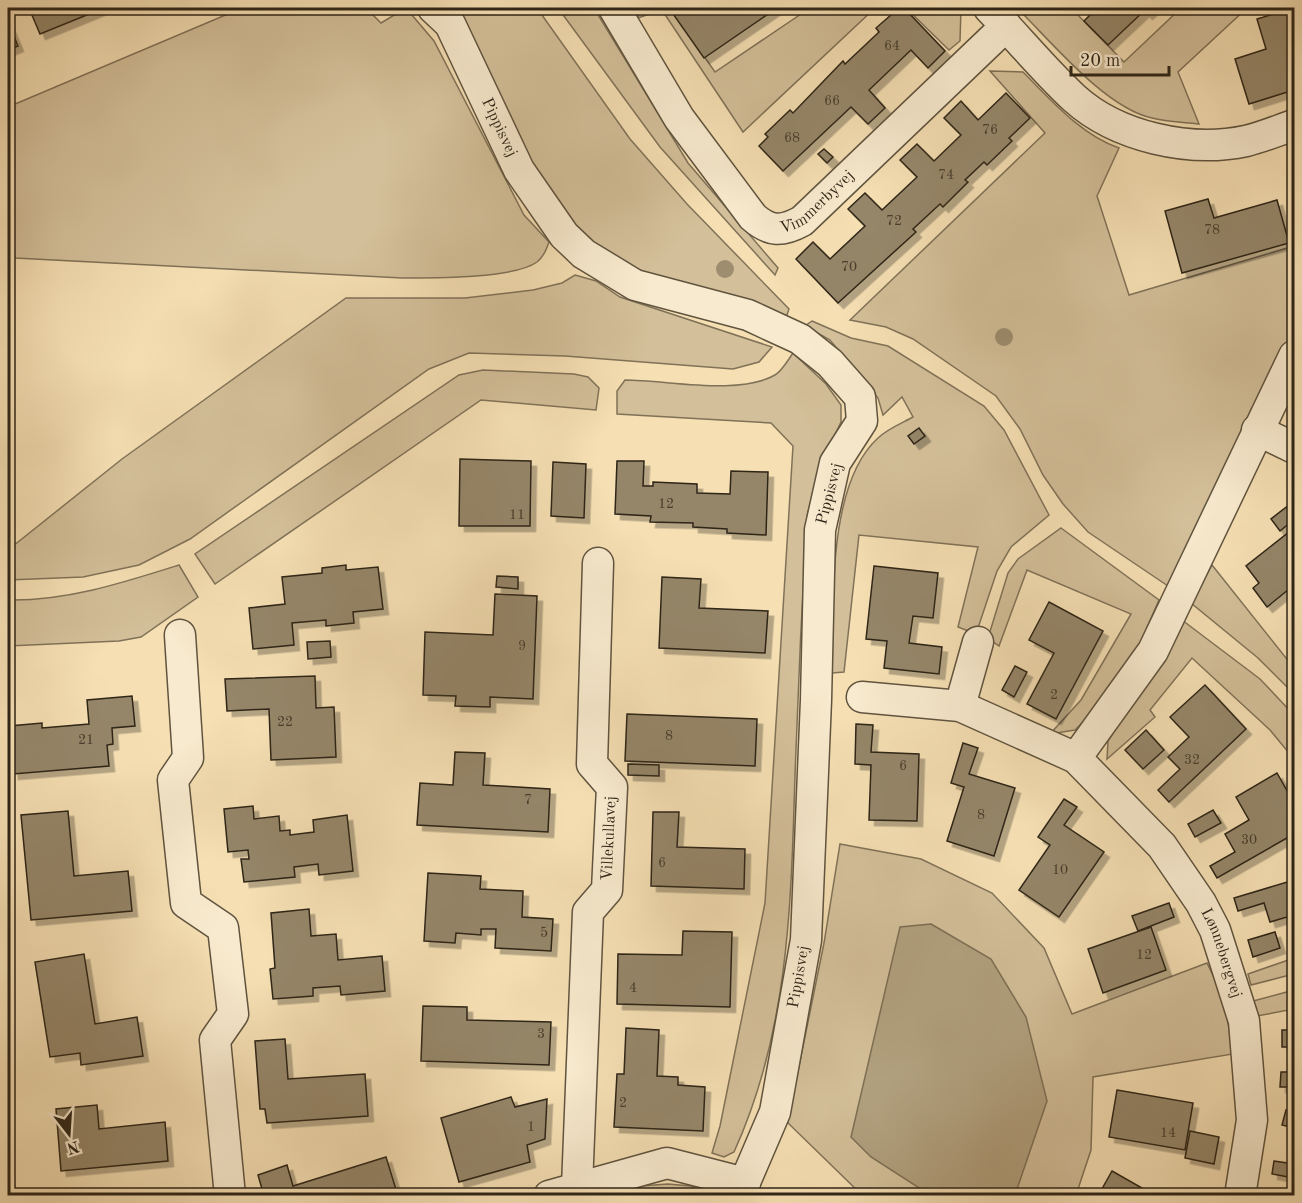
<svg xmlns="http://www.w3.org/2000/svg" width="1302" height="1203" viewBox="0 0 1302 1203" font-family="'Old Standard TT',serif">
	<style>
		.green { fill: #d3bf99; stroke: #807258; stroke-width: 1.5 }
		.water { fill: #b1a07e; stroke: #7d6f55; stroke-width: 1.5 }
		.building { fill: #958669; stroke: #2e2518; stroke-width: 1.5; filter: url(#shadow) }
		.lines { fill: none; stroke-linecap: round; stroke-linejoin: round }
		.street-casing { stroke: #60543f; stroke-width: 33 }
		.street { stroke: #f8eace; stroke-width: 30 }
		.tree { fill: #9e8e6f }
		.labels { text-anchor: middle; dominant-baseline: central; stroke-width: 4.5; stroke-linejoin: round; paint-order: stroke }
		.number-label { font-size: 14px; fill: #483d2c }
		.street-label { font-size: 16px; fill: #2e2518; stroke: #f8eace }
	</style>
	<defs>
		<filter id="shadow"><feDropShadow dx="5.5" dy="5.5" stdDeviation="0" flood-color="#0004"/></filter>
	</defs>
	<rect width="100%" height="100%" fill="#f5dfb3"/>
	<filter id="stains"><feTurbulence type="fractalNoise" baseFrequency=".00333" numOctaves="4"/><feColorMatrix values="0 0 0 0 .2 0 0 0 0 .09 0 0 0 0 .02 0 0 0 .5 -.17"/></filter>
	<radialGradient id="worn" r=".72"><stop offset=".6" stop-color="#630" stop-opacity="0"/><stop offset="1" stop-color="#630" stop-opacity=".3"/></radialGradient>
	<g class="green">
		<path d="M242,8H366L381,23L406,8L434,41L524,215L549,242C546,250 544,256 537,262C513,279 432,278 402,278L15,258L8,215V107Z"/>
		<path d="M447,8H537L630,139L687,204L789,309L787,315L783,317C728,300 667,287 616,258C560,226 532,166 503,112C485,77 466,42 447,8Z"/>
		<path d="M558,8H594L688,163L778,268L775,275L660,147Z"/>
		<path d="M640,8H670L715,72L810,8H875L743,132L662,10L638,18Z"/>
		<path d="M906,8H961L960,41L949,50Z"/>
		<path d="M1017,8H1071L1124,62L1181,8H1247L1178,72L1199,124C1183,122 1167,122 1152,118C1105,108 1051,41 1017,8Z"/>
		<path d="M990,71L1023,72C1051,100 1081,135 1119,148L1097,196L1129,295L1294,246V328L1168,586L1088,532L1063,504L1043,475L1020,429L996,396L913,339L886,327L850,320L1045,133Z"/>
		<path d="M575,275L596,281L620,297L772,347L759,362L733,369L565,356L469,353L429,369L190,539L139,565L83,577L8,580V550L122,459L346,298H465L533,290L562,283Z"/>
		<path d="M812,321L851,338L888,346L984,406L1004,430L1049,515L1011,547L997,571L976,634L958,627L978,547L859,535L844,672L832,673C834,608 826,485 878,438C887,429 902,423 913,417L902,397L883,415L878,398L830,340L805,326Z"/>
		<path d="M793,353L826,384L841,405V422L819,469L807,516C802,602 798,688 795,775C791,905 789,1031 734,1152L724,1157L712,1153L720,1126L765,903L793,446L771,423L617,414V391L625,380C668,380 738,396 775,375C782,371 788,360 793,353Z"/>
		<path d="M483,370L574,374L588,377L599,388L596,410L481,400L215,584L195,554L459,375Z"/>
		<path d="M1061,528L1159,600L1140,643L1094,711L1075,730L1050,734L1081,700L1131,614L1027,570L999,646L988,638L1008,573L1018,559Z"/>
		<path d="M179,565L198,597L141,637L119,641L8,646V600C67,601 122,583 179,565Z"/>
		<path d="M1212,565L1294,668V694L1258,658L1191,603Z"/>
		<path d="M1182,620L1260,679L1294,715V759L1270,730L1192,658L1150,710L1155,717L1107,759L1108,741Z"/>
		<path d="M840,844L921,859L992,893L1044,948L1072,1014L1207,963L1224,998L1233,1054L1093,1077L1091,1150L1076,1195H862L788,1123V1109L795,1086L824,943Z"/>
		<path d="M1294,958V974L1251,985L1248,974Z"/>
		<path d="M1294,990V1009L1257,1016L1253,1001Z"/>
		<path d="M668,1184L691,1186L705,1195H607L640,1186Z"/>
	</g>
	<path class="water" d="M931,924L991,959L1026,1017L1047,1101L1015,1195H930L871,1157L851,1137L900,927Z"/>
	<g class="building">
		<path d="M29,8H104L40,34Z"/>
		<path d="M676,8H777L704,58L671,11Z"/>
		<path d="M899,8H904L945,51L928,68L911,50L869,90L885,108L868,124L851,107L783,171L759,146L768,137L765,134L790,110L793,113L843,61L845,64L879,32L876,28Z"/>
		<path d="M1097,8H1154L1147,14L1144,11L1108,45L1084,21Z"/>
		<path d="M1294,8V90L1249,104L1235,59L1266,49L1257,19Z"/>
		<path d="M8,22L18,46L8,50Z"/>
		<path d="M1006,93L1030,118L1009,138L1012,141L987,165L984,162L965,180L968,182L943,207L940,204L913,229L916,232L838,303L796,259L813,242L830,259L865,226L848,209L865,193L882,210L917,177L900,160L917,144L934,161L961,135L944,118L961,101L978,120Z"/>
		<path d="M824,149L833,157L827,163L818,154Z"/>
		<path d="M1208,199L1214,218L1277,200L1289,243L1182,273L1165,211Z"/>
		<path d="M919,428L925,436L914,444L908,436Z"/>
		<path d="M460,459L531,461L530,526H459Z"/>
		<path d="M617,461H644L643,486H653V482L697,484V493L730,494L731,471L768,472L766,535L727,533V529L693,527V523L650,522L651,516L615,514Z"/>
		<path d="M553,462L586,464L584,518L551,516Z"/>
		<path d="M1294,501V527L1291,522L1280,531L1271,519Z"/>
		<path d="M1294,528V585L1267,607L1253,588L1259,583L1246,566Z"/>
		<path d="M346,565V570L378,567L383,609L353,612L354,623L326,626V620L292,623L294,645L253,649L249,608L285,604L282,577L322,573V568Z"/>
		<path d="M874,566L938,573L933,618L913,616L909,643L942,647L939,674L884,668L887,641L866,639Z"/>
		<path d="M497,576L518,577V589L496,587Z"/>
		<path d="M662,577L701,579L699,608L768,611L765,653L659,648Z"/>
		<path d="M495,594L537,596L533,699L490,697V707L455,706L456,696L423,695L425,632L493,635Z"/>
		<path d="M1049,602L1103,631L1056,719L1027,704L1054,653L1029,640Z"/>
		<path d="M330,641L331,657L308,659L307,642Z"/>
		<path d="M1015,666L1027,672L1014,697L1002,690Z"/>
		<path d="M315,676L316,708L334,707L336,757L271,760L269,709L227,711L225,679Z"/>
		<path d="M1205,685L1246,729L1169,802L1158,790L1180,769L1168,757L1189,737L1170,717Z"/>
		<path d="M132,696L135,726L112,728L113,744L107,745L109,766L13,774L9,726L42,723V728L89,724L87,700Z"/>
		<path d="M627,714L757,719L755,766L625,761Z"/>
		<path d="M856,724L873,725L871,752L919,754L917,821L869,820L871,765L855,764Z"/>
		<path d="M1146,730L1164,750L1143,769L1125,750Z"/>
		<path d="M963,743L978,748L969,774L1015,788L994,856L947,841L964,787L951,783Z"/>
		<path d="M455,752L485,753L483,785L550,789L548,832L417,825L420,783L453,785Z"/>
		<path d="M628,764L659,765V776L628,775Z"/>
		<path d="M1277,773L1294,803V834L1217,878L1210,866L1235,852L1225,834L1249,820L1236,797Z"/>
		<path d="M1064,799L1077,807L1064,825L1104,852L1059,917L1019,890L1050,845L1038,837Z"/>
		<path d="M253,806L254,819L279,816L280,831L290,830V835L314,832L313,820L347,815L353,871L319,875L318,864L294,867L295,877L244,882L241,859H249L248,850L228,852L224,809Z"/>
		<path d="M1213,810L1221,823L1195,837L1188,824Z"/>
		<path d="M68,811L74,876L128,871L132,911L31,920L21,815Z"/>
		<path d="M653,812H679L677,847L745,849L744,889L651,886Z"/>
		<path d="M428,873L481,876L480,889L523,891L522,917L553,919L551,951L495,948L496,929H481V935L456,933L455,943L424,941Z"/>
		<path d="M1294,880V915L1270,922L1264,903L1238,911L1234,898Z"/>
		<path d="M1169,903L1174,917L1138,931L1132,916Z"/>
		<path d="M309,909L311,936L336,934L338,960L382,956L385,991L341,995L340,986L313,988V996L273,999L270,969L275,968L271,913Z"/>
		<path d="M1151,927L1166,970L1103,993L1088,949Z"/>
		<path d="M683,931L732,932L730,1007L617,1004L618,954L682,955Z"/>
		<path d="M1275,932L1280,948L1253,957L1248,940Z"/>
		<path d="M84,954L95,1024L137,1017L143,1056L81,1065L80,1053L50,1057L35,962Z"/>
		<path d="M423,1006L467,1007V1020L551,1022L549,1065L421,1061Z"/>
		<path d="M626,1028L659,1030L657,1076L678,1077V1085L705,1087L703,1131L614,1127L617,1074H624Z"/>
		<rect x="1282" y="1030" width="12" height="17"/>
		<path d="M285,1039L288,1079L365,1074L368,1116L267,1123L265,1109H260L255,1041Z"/>
		<path d="M1281,1072H1294V1087H1280Z"/>
		<path d="M1117,1090L1193,1103L1185,1150L1109,1137Z"/>
		<path d="M511,1097L515,1107L547,1099L545,1139L527,1145L530,1162L459,1182L441,1118Z"/>
		<path d="M97,1105L99,1129L165,1122L168,1161L61,1171L56,1109Z"/>
		<path d="M1286,1110L1294,1112V1128L1282,1125Z"/>
		<path d="M1190,1131L1219,1137L1214,1164L1185,1158Z"/>
		<path d="M386,1157L398,1196H264L258,1175L287,1165L293,1186Z"/>
		<path d="M1274,1161L1294,1164V1178L1272,1174Z"/>
		<path d="M1112,1171L1156,1196H1098Z"/>
		<path d="M8,1172L12,1196H8Z"/>
		<path d="M1173,1189L1186,1196H1169Z"/>
	</g>
	<g class="lines">
		<g class="street-casing">
			<g id="street">
				<path id="s1" d="M433,8L450,24L519,170L564,235L584,254L635,285L748,315L800,339L830,363L860,397L862,421L835,463L820,530L816,700L806,940L775,1112L739,1196"/>
				<path id="s2" d="M614,8L679,118L753,217C770,232 782,232 802,221L1006,26"/>
				<path d="M989,8C1017,37 1044,70 1074,98C1117,137 1190,153 1246,141C1263,137 1279,130 1294,125"/>
				<path d="M1257,430L1294,448"/>
				<path d="M180,635L188,758L173,780L186,903L223,928L233,1014L215,1040L230,1196"/>
				<path id="s3" d="M862,697L960,706L1076,758L1162,846L1201,903L1215,930L1244,1021L1252,1120L1240,1196"/>
				<path d="M960,706L978,642"/>
				<path d="M1076,758L1153,651L1294,356"/>
				<path id="s4" d="M577,1187L588,912L607,890L612,787L592,764L598,563"/>
				<path d="M549,1196L667,1163L745,1183"/>
			</g>
		</g>
		<use href="#street" class="street"/>
	</g>
	<g class="tree">
		<circle cx="725" cy="269" r="9"/>
		<circle cx="1004" cy="337" r="9"/>
	</g>
	<g class="labels">
		<g class="number-label">
			<text x="892" y="46">64</text>
			<text x="832" y="101">66</text>
			<text x="990" y="130">76</text>
			<text x="792" y="138">68</text>
			<text x="946" y="175">74</text>
			<text x="894" y="221">72</text>
			<text x="1212" y="230">78</text>
			<text x="849" y="267">70</text>
			<text x="666" y="504">12</text>
			<text x="517" y="515">11</text>
			<text x="522" y="646">9</text>
			<text x="1054" y="695">2</text>
			<text x="285" y="722">22</text>
			<text x="669" y="736">8</text>
			<text x="86" y="740">21</text>
			<text x="1192" y="760">32</text>
			<text x="903" y="766">6</text>
			<text x="528" y="800">7</text>
			<text x="981" y="815">8</text>
			<text x="1249" y="840">30</text>
			<text x="662" y="863">6</text>
			<text x="1060" y="870">10</text>
			<text x="544" y="933">5</text>
			<text x="1144" y="955">12</text>
			<text x="633" y="988">4</text>
			<text x="541" y="1034">3</text>
			<text x="623" y="1103">2</text>
			<text x="531" y="1127">1</text>
			<text x="1168" y="1133">14</text>
		</g>
		<g class="street-label">
			<text stroke="none"><textPath href="#s1" startOffset="138">Pippisvej</textPath></text>
			<text stroke="none"><textPath href="#s2" startOffset="328">Vimmerbyvej</textPath></text>
			<text transform="translate(830 494) rotate(-75)">Pippisvej</text>
			<text stroke="none"><textPath href="#s4" startOffset="356">Villekullavej</textPath></text>
			<text stroke="none"><textPath href="#s3" startOffset="472">Lønnebergvej</textPath></text>
			<text transform="translate(799 977) rotate(-80)">Pippisvej</text>
		</g>
	</g>
	<rect width="1302" height="1203" fill="none" stroke="#f5dfb3" stroke-width="30"/>
	<rect x="9" y="9" width="1284" height="1185" fill="none" stroke="#2e2518" stroke-width="3"/>
	<rect x="15" y="15" width="1272" height="1173" fill="none" stroke="#2e2518" stroke-width="1.5"/>
	<g transform="translate(69 1134) rotate(163)" stroke="#f8eace" stroke-width="4.5" paint-order="stroke">
	<path d="M0-4.5L10 22L0 15L-10 22Z" fill="#2e2518"/>
	<text y="-9" font-size="16" font-weight="bold" text-anchor="middle" fill="#2e2518">N</text>
	</g>
	<path d="M1071 66v9h98v-9" fill="none" stroke="#2e2518" stroke-width="3"/>
	<text x="1080" y="66" font-size="18" fill="#2e2518" stroke="#f8eace" stroke-width="4.5" paint-order="stroke">20 m</text>
	<rect width="100%" height="100%" filter="url(#stains)"/>
	<rect width="100%" height="100%" fill="url(#worn)"/>
</svg>
